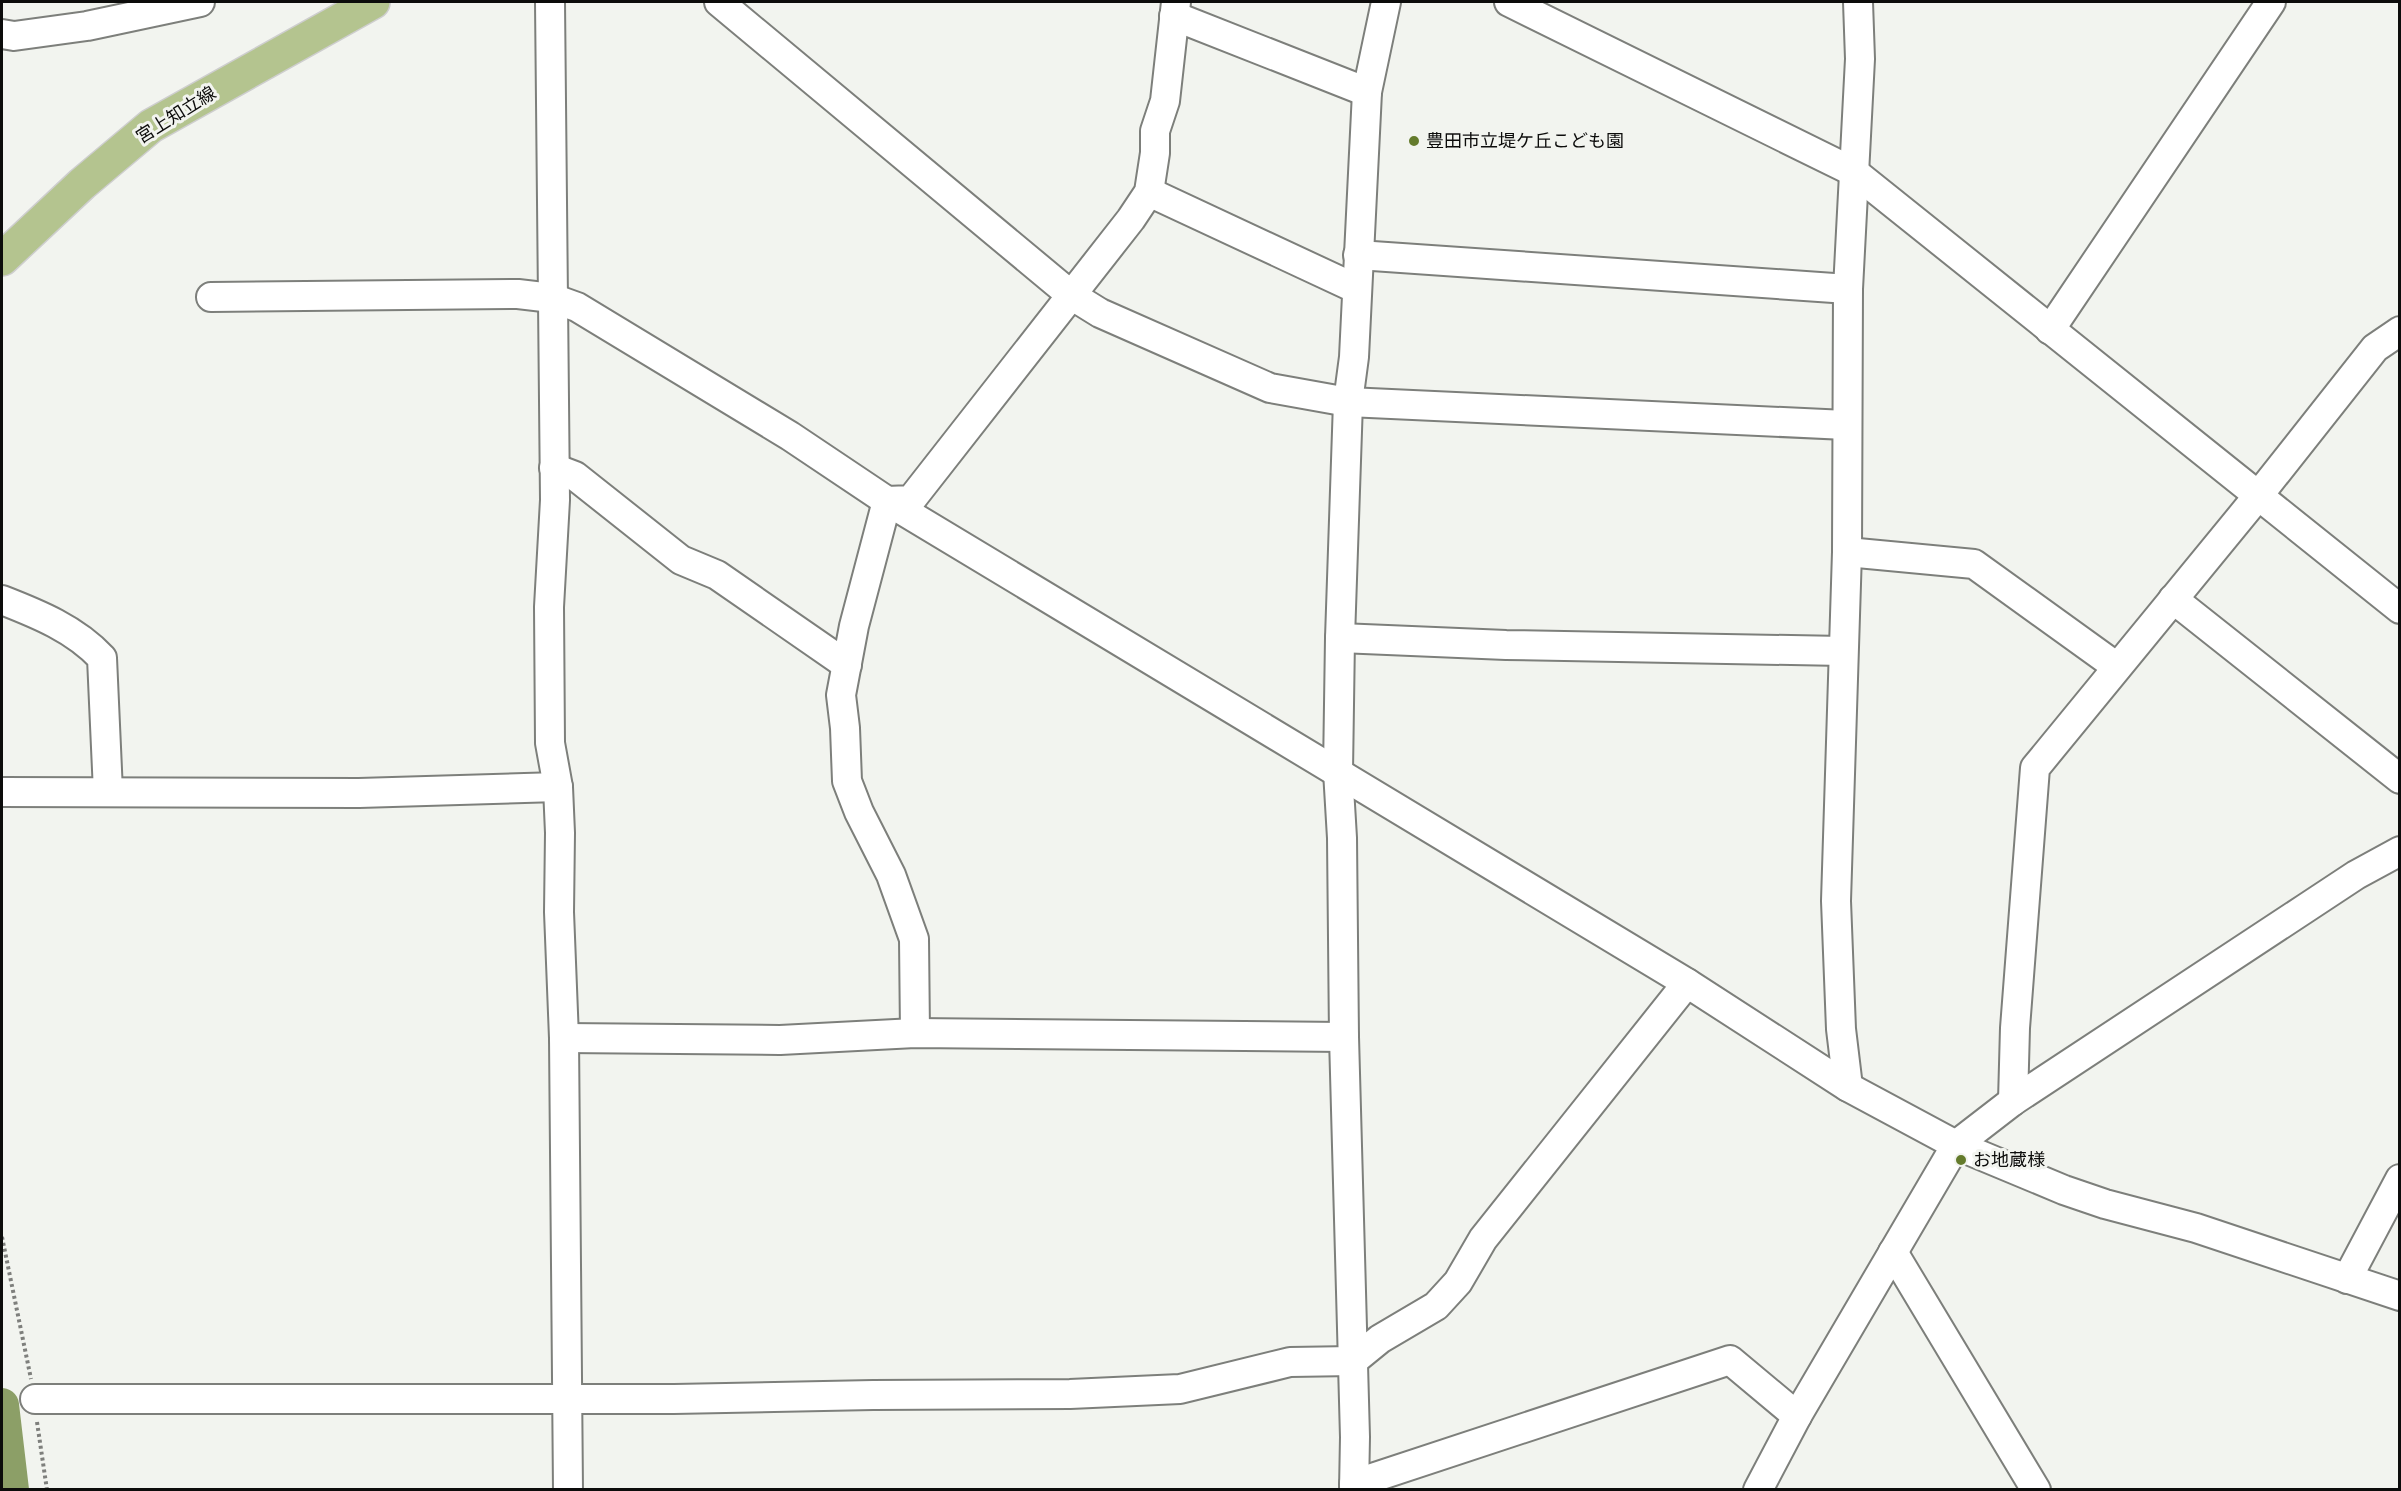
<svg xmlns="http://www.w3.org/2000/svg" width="2401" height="1491" viewBox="0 0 2401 1491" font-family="Helvetica,'Noto Sans JP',sans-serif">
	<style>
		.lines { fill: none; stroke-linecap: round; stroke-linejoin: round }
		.river { stroke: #8c9f67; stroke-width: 34 }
		.minor-casing { stroke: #7d7f7b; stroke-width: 32 }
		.major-casing { stroke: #cecece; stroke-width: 36 }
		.path { stroke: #7e7f7c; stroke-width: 4; stroke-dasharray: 3 3; stroke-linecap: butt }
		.minor { stroke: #fff; stroke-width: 28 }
		.major { stroke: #b4c48f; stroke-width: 33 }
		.poi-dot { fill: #647b2c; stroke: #f2f4ef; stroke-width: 2 }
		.labels { text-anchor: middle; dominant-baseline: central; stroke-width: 6; stroke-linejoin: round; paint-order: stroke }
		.street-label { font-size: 18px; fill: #0c0c0b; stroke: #f2f4ef }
		.poi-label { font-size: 18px; fill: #0c0c0b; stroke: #f2f4ef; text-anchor: start }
	</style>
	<rect width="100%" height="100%" fill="#f2f4ef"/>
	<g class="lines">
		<path class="river" d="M2,1405L12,1490"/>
		<g class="minor-casing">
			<g id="minor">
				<path d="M550,2L555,500L549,607L550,743L558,787L560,833L559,912L564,1038L568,1490"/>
				<path d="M719,2L1071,295L1100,313L1270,388L1348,402L1846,425"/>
				<path d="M1509,2L1854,172L2400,609"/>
				<path d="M1174,16L1367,92"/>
				<path d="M2,34L14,36L87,26L200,2"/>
				<path d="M1149,192L1357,289"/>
				<path d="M1358,255L1848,289"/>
				<path d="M211,297L518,294L552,298L577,307L790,436L887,501L1687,983L1848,1087L1956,1145L2064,1190L2105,1204L2196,1228L2400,1296"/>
				<path d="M2050,330L2271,2"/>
				<path d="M554,468L575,476L681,560L717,575L847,665"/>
				<path d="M887,501L911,500L1131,219L1149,192L1155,153V131L1165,101L1176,2"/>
				<path d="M887,501L854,626L841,695L845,728L847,781L859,812L891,875L914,939L915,1033"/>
				<path d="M1847,552L1974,564L2117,667"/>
				<path d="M2173,599L2400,779"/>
				<path d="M2,600C38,614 75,629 102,658L108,792"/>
				<path d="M1340,638L1506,645L1843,651"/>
				<path d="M2,792L359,793L558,787"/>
				<path d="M564,1038L780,1040L915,1033L1344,1037"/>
				<path d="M1848,1087L1841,1029L1836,901L1847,552L1848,289L1860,59L1858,2"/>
				<path d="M2013,1101L2015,1028L2035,768L2258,496L2375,348L2400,331"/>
				<path d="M1893,1252L2036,1490"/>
				<path d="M2347,1279L2400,1179"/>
				<path d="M35,1399H674L873,1395L1070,1394L1180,1389L1290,1362L1353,1361L1380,1339L1436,1306L1458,1282L1483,1239L1687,983"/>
				<path d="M1354,1484L1730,1360L1797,1416"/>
				<path d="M1354,1490L1355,1437L1344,1037L1342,838L1338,771L1340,638L1348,402L1354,357L1367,92L1386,2"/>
				<path d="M1758,1490L1797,1416L1956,1145L2013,1101L2306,908L2356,875L2400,851"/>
			</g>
		</g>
		<g class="major-casing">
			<path id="major" d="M2,259L82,184L151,126L373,2"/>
		</g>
		<g class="path">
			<path d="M2,1237L31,1379"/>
			<path d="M37,1422L47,1490"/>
		</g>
		<use href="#minor" class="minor"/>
		<use href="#major" class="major"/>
	</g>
	<g class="poi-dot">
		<circle cx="1414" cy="141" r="6"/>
		<circle cx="1961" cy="1160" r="6"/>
	</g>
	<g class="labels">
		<g class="street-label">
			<text transform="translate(176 115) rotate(-32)">宮上知立線</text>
		</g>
		<g class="poi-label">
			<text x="1426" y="141">豊田市立堤ケ丘こども園</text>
			<text x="1973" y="1160">お地蔵様</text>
		</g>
	</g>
	<rect width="2401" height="1491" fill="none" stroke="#0c0c0b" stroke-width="6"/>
</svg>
